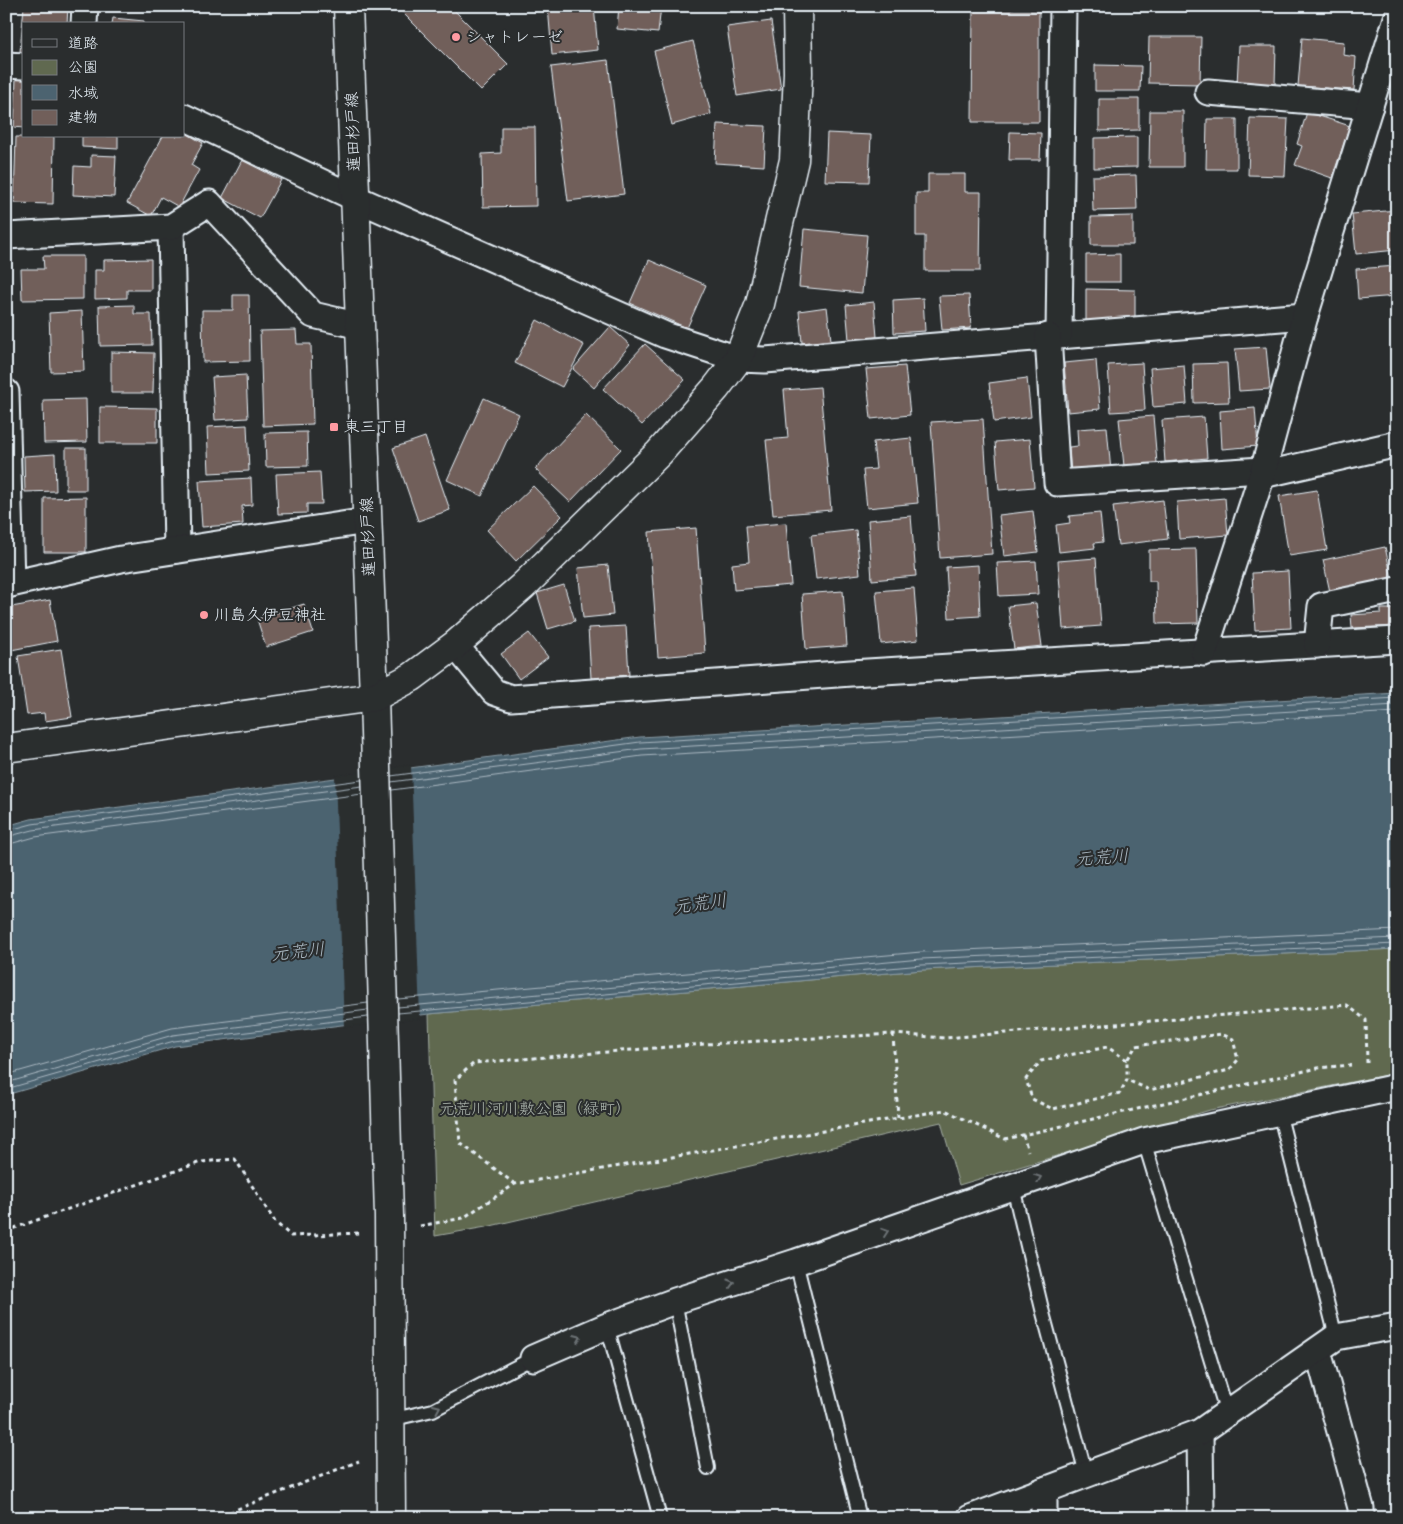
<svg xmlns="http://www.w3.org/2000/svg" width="1403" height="1524" viewBox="0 0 1403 1524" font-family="Pangolin,'Klee One',sans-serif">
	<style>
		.green { fill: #606950; stroke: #a4ada4 }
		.water { fill: #4c6370; stroke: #8a9ca6 }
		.pier { fill: #2a2d2e }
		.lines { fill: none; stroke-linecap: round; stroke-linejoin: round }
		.shore { stroke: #aab8c2; stroke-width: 1 }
		.building { fill: #715f5a; stroke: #e8f1f8 }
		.lane-casing { stroke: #e8f1f8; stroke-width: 16 }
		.street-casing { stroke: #e8f1f8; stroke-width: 29 }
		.secondary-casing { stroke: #e8f1f8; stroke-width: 31 }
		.path { stroke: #e8f1f8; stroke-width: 3; stroke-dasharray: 4 4; stroke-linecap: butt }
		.lane { stroke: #2a2d2e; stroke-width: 12 }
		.street { stroke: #2a2d2e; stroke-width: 25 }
		.secondary { stroke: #2a2d2e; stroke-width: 28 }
		.oneway { stroke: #6c7275 }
		.poi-dot { fill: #ff9aa2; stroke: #2a2d2e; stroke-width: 2 }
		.labels { text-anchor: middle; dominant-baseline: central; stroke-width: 4; stroke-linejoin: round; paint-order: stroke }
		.poi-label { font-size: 16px; fill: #e8f1f8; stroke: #2a2d2e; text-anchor: start }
		.street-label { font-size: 16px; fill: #e8f1f8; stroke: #2a2d2e }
		.park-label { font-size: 16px; fill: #abb4ac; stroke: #2a2d2e }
		.water-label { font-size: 18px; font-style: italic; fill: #aab8c2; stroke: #2a2d2e }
	</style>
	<rect width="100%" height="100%" fill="#2a2d2e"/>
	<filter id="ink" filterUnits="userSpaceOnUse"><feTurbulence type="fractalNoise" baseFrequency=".02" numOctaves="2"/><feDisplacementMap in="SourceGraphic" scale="10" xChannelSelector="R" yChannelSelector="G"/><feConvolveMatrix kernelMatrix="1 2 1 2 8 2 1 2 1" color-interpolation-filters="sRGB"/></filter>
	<g filter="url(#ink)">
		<path class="green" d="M1397,949V1073L1210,1110L959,1185L941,1122L486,1227L435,1236L429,1014L922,970Z"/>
		<path class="water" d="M1397,693V949L922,970L429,1014L175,1046L6,1095V826L31,819L640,737Z"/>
		<path class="pier" d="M411,765L420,1018L344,1027L335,776Z"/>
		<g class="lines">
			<g class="shore">
				<path d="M391,776L640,742L1397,698"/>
				<path d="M391,782L641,749L1397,705"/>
				<path d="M392,790L642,756L1397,712"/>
				<path d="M6,831L32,824L361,780"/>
				<path d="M6,837L33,830L362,786"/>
				<path d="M6,845L35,837L362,794"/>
				<path d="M398,999L921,952L1397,930"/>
				<path d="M398,1007L921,959L1397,938"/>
				<path d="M398,1013L922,965L1397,944"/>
				<path d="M6,1075L172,1028L368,1003"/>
				<path d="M6,1083L173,1035L368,1010"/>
				<path d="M6,1089L174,1041L368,1017"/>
			</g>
		</g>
		<g class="building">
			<path d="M24,6H68L67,24H24V52H20Z"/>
			<path d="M450,6L508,64L481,91L397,7Z"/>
			<path d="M548,6H594L598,50L552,55Z"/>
			<path d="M619,6H661L658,33L617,29Z"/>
			<path d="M973,10H1039V122H972Z"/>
			<path d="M113,18L144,21V24H112Z"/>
			<path d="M771,21L781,89L737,96L727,27Z"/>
			<path d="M1149,37H1201L1200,84L1148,83Z"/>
			<path d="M1302,38L1344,42L1343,55L1356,57L1354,90L1298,86Z"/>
			<path d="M693,41L711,114L672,125L654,51Z"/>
			<path d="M1239,46H1276L1275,85L1237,84Z"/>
			<path d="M608,60L624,194L568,201L551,67Z"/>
			<path d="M1095,65L1141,66L1140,91H1095Z"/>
			<path d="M16,79L24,80V128L14,127Z"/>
			<path d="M1099,99H1139V130L1099,131Z"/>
			<path d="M1150,111H1183V167H1149Z"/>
			<path d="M1307,112L1350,126L1332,178L1295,165L1302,146L1297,144Z"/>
			<path d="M1250,118L1288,119L1285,176L1248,175Z"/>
			<path d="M1207,119H1237V169H1206Z"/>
			<path d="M717,124L766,126L764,166L715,163Z"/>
			<path d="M501,127H535L536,206L483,207L482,154L501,153Z"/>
			<path d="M184,132L203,143L191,165L199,170L179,207L161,197L151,216L127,203L163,136H184Z"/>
			<path d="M1010,132L1041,133L1040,160H1009Z"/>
			<path d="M827,133L871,135L869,182L825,181Z"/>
			<path d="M82,136H118V149L82,147Z"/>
			<path d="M16,137H54L53,204L14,203Z"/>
			<path d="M1137,137V167L1094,168V138Z"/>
			<path d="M91,155L116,156L114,197L73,195L74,166L91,167Z"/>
			<path d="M242,160L281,180L260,218L222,198Z"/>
			<path d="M928,174H965V192H981L980,271H925V236H916V193H928Z"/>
			<path d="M1136,175L1137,210L1093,211L1092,176Z"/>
			<path d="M1397,210V250L1356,254L1352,214Z"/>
			<path d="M1133,216V245H1091V217Z"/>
			<path d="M804,229L867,235L862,293L799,287Z"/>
			<path d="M1120,254V282H1086V255Z"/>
			<path d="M43,256H83V299L22,300L21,269H44Z"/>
			<path d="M151,259V290H127V298L95,299V270H104V260Z"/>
			<path d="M649,260L706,285L687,328L630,303Z"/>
			<path d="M1397,266V296L1358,299L1356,269Z"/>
			<path d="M1086,289L1135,290V321H1086Z"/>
			<path d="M233,295H249L250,361L203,362L202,310H233Z"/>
			<path d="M969,295L971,328L942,330L939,296Z"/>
			<path d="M923,298L925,331L894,333L893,300Z"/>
			<path d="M874,302L877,337L849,340L846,305Z"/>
			<path d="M134,305V314H151L152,345L100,346L99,306Z"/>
			<path d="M827,307L831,340L802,343L799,311Z"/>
			<path d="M82,311L84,371L51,372L49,313Z"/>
			<path d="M537,320L584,345L562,387L515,363Z"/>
			<path d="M610,327L630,345L594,388L573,369Z"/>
			<path d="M296,330L297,344H311L313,424L263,426L260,331Z"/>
			<path d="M645,344L685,380L642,425L603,389Z"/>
			<path d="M1266,347L1270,389L1239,391L1235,349Z"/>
			<path d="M111,352L154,353L153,393H111Z"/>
			<path d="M1096,360L1100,409L1068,412L1064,363Z"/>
			<path d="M1142,363L1145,410L1111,412L1108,365Z"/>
			<path d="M1227,363L1229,402L1194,403L1193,364Z"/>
			<path d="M1184,365L1187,404L1153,407L1150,368Z"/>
			<path d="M905,366L910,415L871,419L866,369Z"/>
			<path d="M246,375L248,418L215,420L212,377Z"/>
			<path d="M1027,378L1031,417L994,422L989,383Z"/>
			<path d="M820,387L831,510L773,515L766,440L788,438L784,390Z"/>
			<path d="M484,398L519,414L482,496L447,480Z"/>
			<path d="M86,399L87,442L44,443L43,400Z"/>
			<path d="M100,407L157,408V443H100Z"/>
			<path d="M1255,408L1258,446L1222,449L1220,411Z"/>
			<path d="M586,415L621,449L570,502L535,469Z"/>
			<path d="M1153,416L1157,463L1124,466L1119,419Z"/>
			<path d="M1204,417L1207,458L1165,462L1162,420Z"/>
			<path d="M983,419L992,554L940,558L931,422Z"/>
			<path d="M247,425L249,471L209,473L207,427Z"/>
			<path d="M1107,427L1111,472L1071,475L1069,447L1078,446L1077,429Z"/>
			<path d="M307,432L308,466L266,467L265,433Z"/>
			<path d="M425,437L450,510L418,521L393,448Z"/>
			<path d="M911,438L918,503L867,508L863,470L876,469L873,442Z"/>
			<path d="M1030,439L1034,487L999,490L995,442Z"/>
			<rect x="66" y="448" width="20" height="42"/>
			<path d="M55,454L56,491L25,492L24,456Z"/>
			<path d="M1397,468V491L1391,469Z"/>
			<path d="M320,472L322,504H307V513L278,514L276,474Z"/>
			<path d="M251,478L252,505L242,506L243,524L202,527L199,481Z"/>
			<path d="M533,486L562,516L516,561L487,530Z"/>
			<path d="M1317,490L1327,550L1289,556L1279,496Z"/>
			<path d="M86,497V552H44V498Z"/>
			<path d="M1225,498L1228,535L1179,539L1177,502Z"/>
			<path d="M1163,500L1168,539L1118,545L1113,506Z"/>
			<path d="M1033,511L1038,552L1004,556L999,515Z"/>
			<path d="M1100,513L1103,542L1094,543L1095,548L1059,552L1056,525L1070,523L1069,516Z"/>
			<path d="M911,516L916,576L872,580L868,520Z"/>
			<path d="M786,523L791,585L734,590L732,564L749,562L746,526Z"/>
			<path d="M696,528L705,653L658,657L649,532Z"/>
			<path d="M856,530L860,574L816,579L811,535Z"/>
			<path d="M1385,547L1392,579L1330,592L1323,560Z"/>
			<path d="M1196,549L1198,623L1157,624L1156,581H1149V550Z"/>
			<path d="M1096,558L1101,626L1063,629L1058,561Z"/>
			<path d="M1036,561L1038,594L999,596L997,563Z"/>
			<path d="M608,565L613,615L583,618L578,568Z"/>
			<path d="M978,565L980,616L949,618L946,567Z"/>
			<path d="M1288,571L1291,628L1255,630L1252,573Z"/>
			<path d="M564,585L575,621L548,629L537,593Z"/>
			<path d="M914,588L918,640L881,644L876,591Z"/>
			<path d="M843,591L847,646L806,649L802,594Z"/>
			<path d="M50,600L57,641L6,651V608Z"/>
			<path d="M1036,603L1042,646L1014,649L1008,606Z"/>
			<path d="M304,604L313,632L266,647L257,619Z"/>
			<path d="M1381,609H1397V626L1352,628L1351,615L1381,613Z"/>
			<path d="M626,626L629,675L591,678L588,628Z"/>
			<path d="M529,633L548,657L519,679L501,654Z"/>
			<path d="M61,649L72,717L45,721L44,713L27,715L18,656Z"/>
		</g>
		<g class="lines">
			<g class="lane-casing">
				<g id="lane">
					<path d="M1279,1112L1336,1337"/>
					<path d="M1144,1141L1227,1414"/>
					<path d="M1013,1187L1042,1309L1086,1474"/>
					<path d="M796,1262L860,1518"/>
					<path d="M675,1301L708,1468"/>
					<path d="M607,1326L660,1518"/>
					<path d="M390,1420L433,1410L533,1358"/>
				</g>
			</g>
			<g class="street-casing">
				<g id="street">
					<path d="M84,24L85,6"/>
					<path d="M6,65L24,66"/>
					<path d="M1208,92L1370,106"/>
					<path d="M184,117L355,198L665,335L738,359L765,360L1305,316"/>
					<path d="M171,227L177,550"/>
					<path d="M6,236L171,227L209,203L313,315L360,326"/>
					<path d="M1059,335L1063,6"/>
					<path d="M1048,336L1057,483L1262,470"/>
					<path d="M6,392L11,584"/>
					<path d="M1262,475L1397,444"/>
					<path d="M6,585L121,559L367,521"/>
					<path d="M455,645L494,692L511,698L851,673L1397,640"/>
					<path d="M1317,645L1321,606L1397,590"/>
					<path d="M1204,653L1262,475L1305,316L1397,18"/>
					<path d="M1318,1351L1361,1508V1518"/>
					<path d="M533,1358L607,1326L675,1301L796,1262L1144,1141L1397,1087"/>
					<path d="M1200,1432L1201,1518"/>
					<path d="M1044,1490V1518"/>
					<path d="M970,1518L1200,1432L1336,1337L1397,1326"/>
				</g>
			</g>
			<g class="secondary-casing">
				<g id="secondary">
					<path d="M348,6L374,697L389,1216L391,1518"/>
					<path d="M6,748L374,697L412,677L455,645L523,586L659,453L716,388L738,359L760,304L794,160L798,73L797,6"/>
				</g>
			</g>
			<g class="path">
				<path d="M893,1034L898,1118"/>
				<path d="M1127,1060L1107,1047L1041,1061L1026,1079L1032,1099L1053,1109L1120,1093L1127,1080V1060L1136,1046L1221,1034L1233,1039L1238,1060L1229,1070L1150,1090L1127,1080"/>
				<path d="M1023,1135L1028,1151"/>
				<path d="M515,1184L460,1143L455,1080L474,1063L705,1044L893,1034L945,1038L1347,1005L1366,1020L1367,1063"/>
				<path d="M420,1226L463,1218L515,1184L945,1110L1005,1139L1318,1068L1351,1065"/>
				<path d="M6,1231L201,1162L235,1159L275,1222L291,1236L359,1233"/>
				<path d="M215,1518L359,1461"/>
			</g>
			<use href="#lane" class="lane"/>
			<use href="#street" class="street"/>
			<use href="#secondary" class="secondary"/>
		</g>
		<defs><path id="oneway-chevron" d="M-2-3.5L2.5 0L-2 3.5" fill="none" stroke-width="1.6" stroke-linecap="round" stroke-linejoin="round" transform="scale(1.25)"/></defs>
		<g class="oneway">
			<use href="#oneway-chevron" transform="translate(1038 1178) rotate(-20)"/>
			<use href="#oneway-chevron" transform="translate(885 1232) rotate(-19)"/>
			<use href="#oneway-chevron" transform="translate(731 1283) rotate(-17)"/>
			<use href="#oneway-chevron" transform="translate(578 1338) rotate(-23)"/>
			<use href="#oneway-chevron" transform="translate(437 1408) rotate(-24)"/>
		</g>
	</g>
	<g class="poi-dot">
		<circle cx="456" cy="37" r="5"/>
		<rect x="329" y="422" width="10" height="10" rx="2.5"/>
		<circle cx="204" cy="615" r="5"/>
	</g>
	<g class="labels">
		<g class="poi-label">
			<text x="466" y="37">シャトレーゼ</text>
			<text x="344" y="427">東三丁目</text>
			<text x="214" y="615">川島久伊豆神社</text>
		</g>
		<g class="street-label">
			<text transform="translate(353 132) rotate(-92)">蓮田杉戸線</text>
			<text transform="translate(368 537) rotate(-92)">蓮田杉戸線</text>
		</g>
		<g class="park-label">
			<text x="535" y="1109">元荒川河川敷公園（緑町）</text>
		</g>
		<g class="water-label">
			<text transform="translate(1102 858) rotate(-4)">元荒川</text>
			<text transform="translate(700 904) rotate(-8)">元荒川</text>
			<text transform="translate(298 952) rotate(-6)">元荒川</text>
		</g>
	</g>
	<rect width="1403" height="1524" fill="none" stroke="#2a2d2e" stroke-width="25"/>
	<rect x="12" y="12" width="1378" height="1499" fill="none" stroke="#e8f1f8" stroke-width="2" filter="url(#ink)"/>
	<rect x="22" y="22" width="162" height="115" fill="#2a2d2e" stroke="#767b7f"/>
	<rect x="32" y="39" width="25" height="8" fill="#2a2d2e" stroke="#767b7f"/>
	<text x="68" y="48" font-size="15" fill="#e8f1f8">道路</text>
	<rect x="32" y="60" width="25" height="15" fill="#606950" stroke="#767b7f"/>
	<text x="68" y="72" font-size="15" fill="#e8f1f8">公園</text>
	<rect x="32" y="85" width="25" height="15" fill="#4c6370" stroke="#767b7f"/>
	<text x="68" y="98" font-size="15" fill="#e8f1f8">水域</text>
	<rect x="32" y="110" width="25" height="15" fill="#715f5a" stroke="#767b7f"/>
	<text x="68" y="122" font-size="15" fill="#e8f1f8">建物</text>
</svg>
